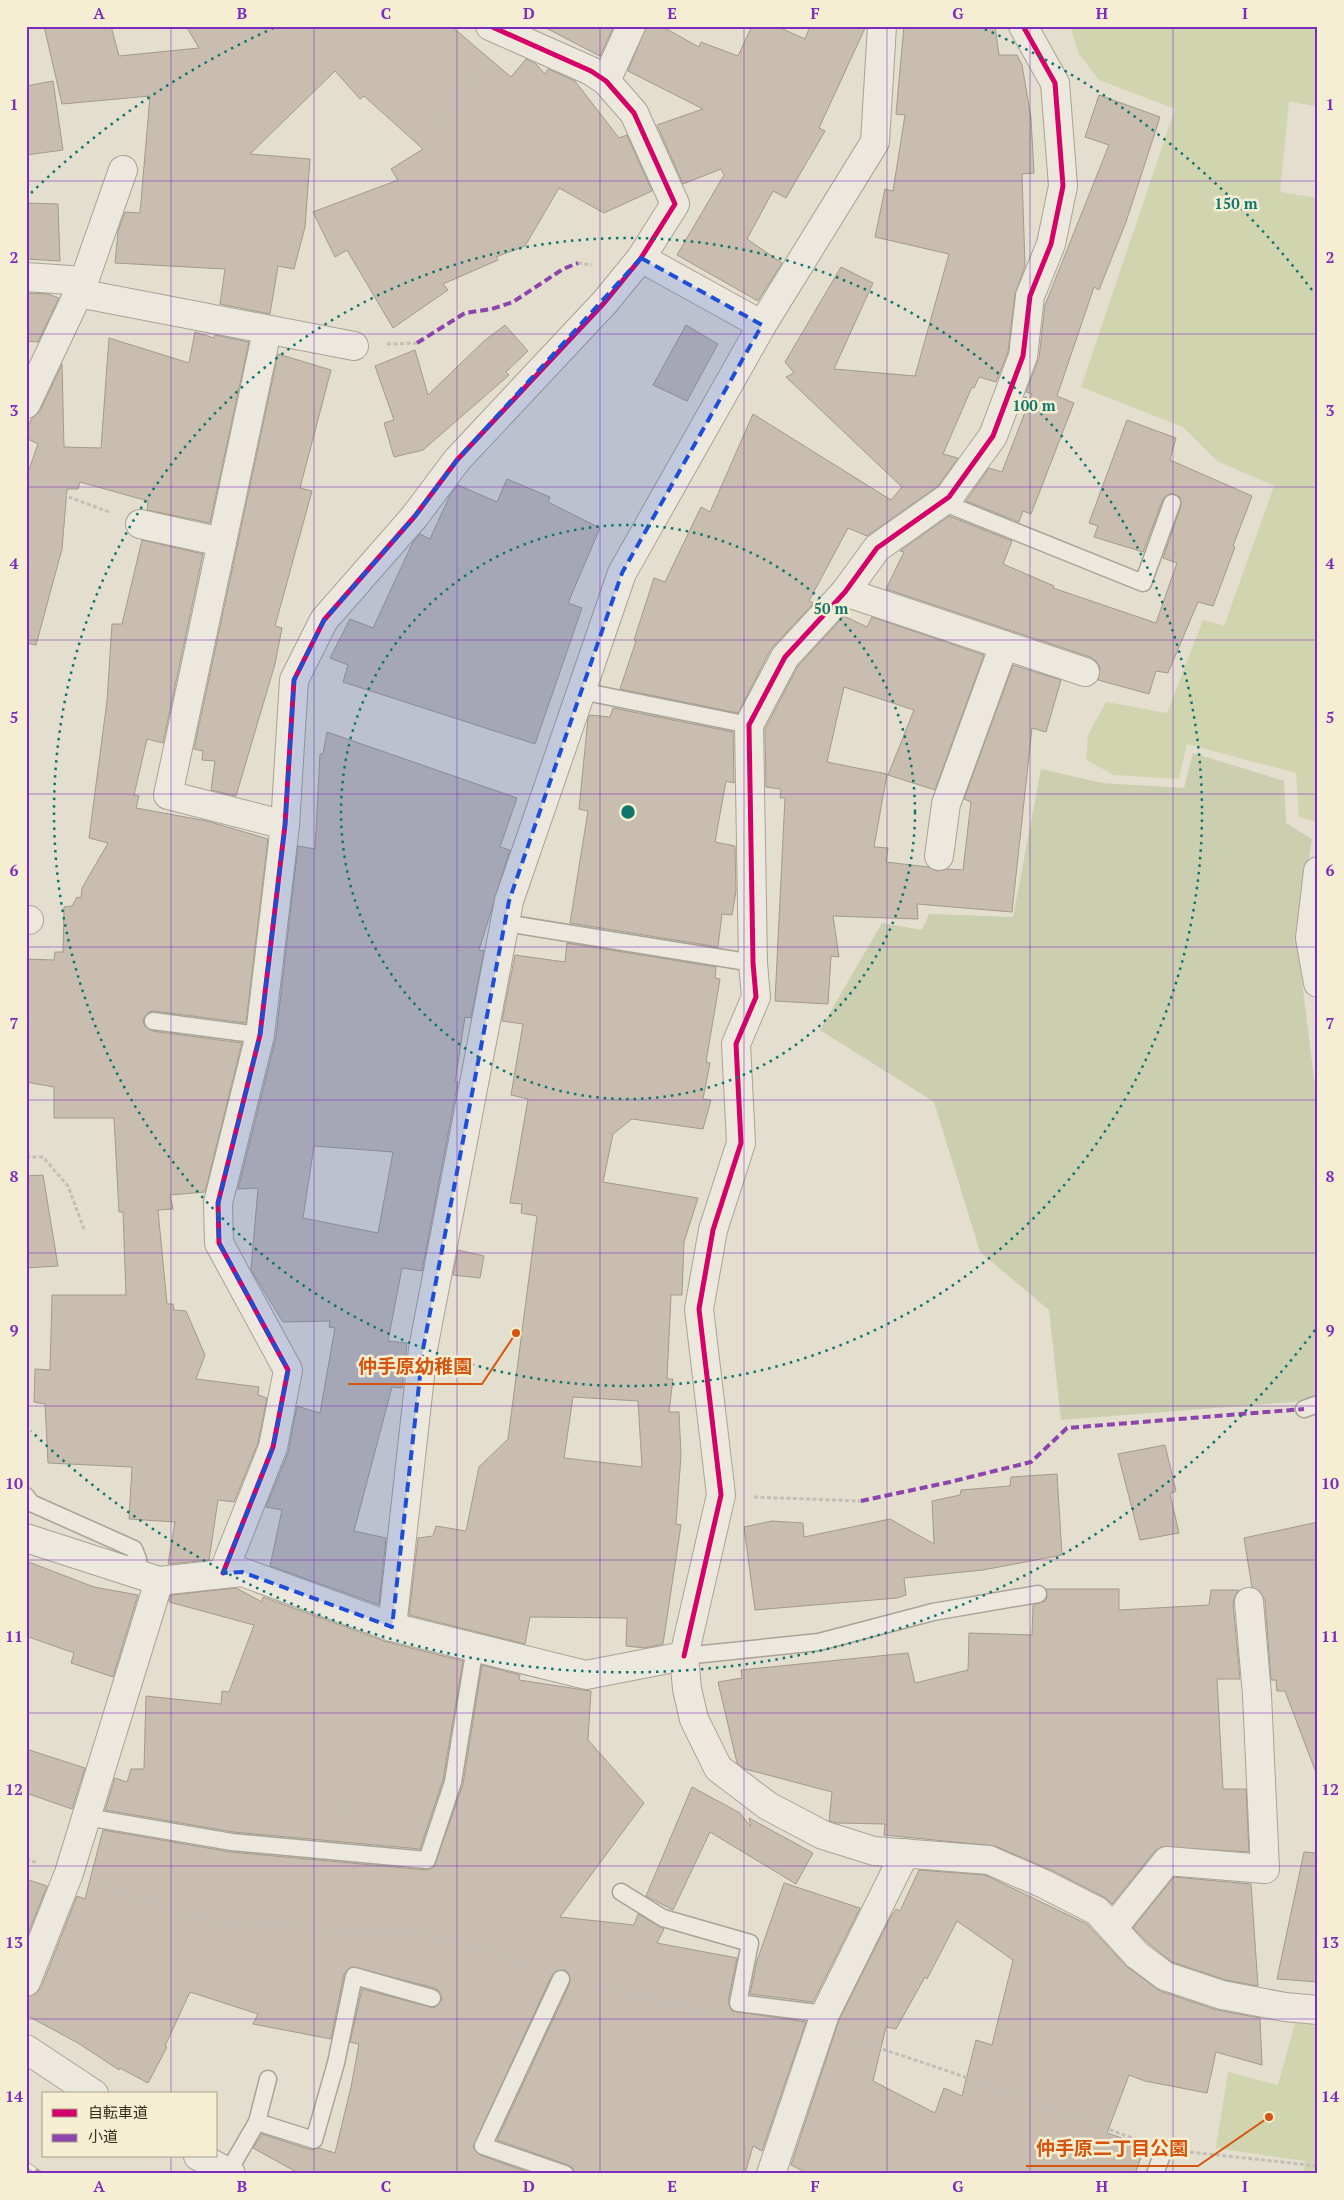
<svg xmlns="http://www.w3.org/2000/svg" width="1344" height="2200" viewBox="0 0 1344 2200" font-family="'PT Serif','Noto Sans JP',serif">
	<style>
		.green { fill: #d0d4af }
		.cemetery { fill: #cbceaf }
		.building { fill: #c8bdae; stroke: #a39a8c; fill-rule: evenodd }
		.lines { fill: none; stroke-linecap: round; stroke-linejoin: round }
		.service-casing { stroke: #a8a396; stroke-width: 19 }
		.minor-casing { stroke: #a8a396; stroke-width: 30 }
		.path { stroke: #c4bfb5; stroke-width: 3; stroke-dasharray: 4 2.5; stroke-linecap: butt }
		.service { stroke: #ece8de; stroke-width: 16 }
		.minor { stroke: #ece8de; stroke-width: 28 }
		.rail-casing { stroke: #aba89e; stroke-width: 5.5 }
		.rail { stroke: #f5eed3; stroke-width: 4; stroke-dasharray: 11; stroke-linecap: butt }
		.quiet { stroke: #8e44ad; stroke-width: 4; stroke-dasharray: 8 4; stroke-linecap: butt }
		.cycleway-casing { stroke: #f5eed3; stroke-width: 8 }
		.cycleway { stroke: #d6006c; stroke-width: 5 }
		.marked { fill: #1d4ed8; fill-opacity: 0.2; stroke: #1d4ed8; stroke-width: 4; stroke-dasharray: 10 6; stroke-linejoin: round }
		.grid { fill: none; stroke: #7b2cbf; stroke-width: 1; stroke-opacity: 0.55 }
		.ring { fill: none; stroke: #0f766e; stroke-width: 2.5; stroke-dasharray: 2.5 5 }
		.centre { fill: #0f766e; stroke: #f5eed3; stroke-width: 2.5 }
		.ring-label { font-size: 15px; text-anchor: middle; font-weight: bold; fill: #0f766e; stroke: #f5eed3; stroke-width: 5; stroke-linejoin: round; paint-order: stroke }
		.leader { fill: none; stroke: #d6550e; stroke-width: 2 }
		.callout-dot { fill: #d6550e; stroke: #f5eed3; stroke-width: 2 }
		.callout-label { font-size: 19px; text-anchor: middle; font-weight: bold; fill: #d6550e; stroke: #f5eed3; stroke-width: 5; stroke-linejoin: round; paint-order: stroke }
		.neatline { fill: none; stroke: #7b2cbf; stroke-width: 2 }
		.grid-label { font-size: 16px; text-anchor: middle; font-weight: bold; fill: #7b2cbf }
	</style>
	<rect width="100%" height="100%" fill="#e3decd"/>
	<g class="green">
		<path d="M1070,26H1318V107L1289,101L1280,192L1318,198L1317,822L1299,817L1296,773L1187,744L1179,779L1114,775L1086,760L1088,735L1106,702L1167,713L1203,620L1224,626L1274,486L1217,461L1183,427L1081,387L1175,109L1099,80L1079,54Z"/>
		<path d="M1295,2023L1318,2025V2174H1303L1305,2161L1216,2148L1228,2072L1278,2085Z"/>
	</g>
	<path class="cemetery" d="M1193,753L1284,781L1286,823L1312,839L1297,940L1318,1111V1395L1305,1401L1061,1420L1049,1310L980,1252L934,1102L820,1030L882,923L922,930L929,914L1013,917L1041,769L1102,783L1184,788Z"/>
	<g class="building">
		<path d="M44,26H111L119,56L199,48L186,26H451L511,77L526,59L536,64L545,74L548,69L575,81L619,138L627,135L652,191L604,213L559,188L525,246L496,257L498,260L443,284L448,290L393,328L347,250L335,257L313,212L398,180L391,169L423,149L364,96L360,99L335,71L250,154L310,159L305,227L294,269L278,266L270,314L220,304L225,269L115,263L118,231L125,212L140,213L150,96L62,104Z"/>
		<path d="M542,26H614L600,56Z"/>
		<path d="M646,26H661L699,47L701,42L738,56L752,26H776L805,39L810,26H866L819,128L825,131L786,198L773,191L747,239L782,263L758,301L677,255L724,175L721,169L683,184L657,125L703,109L628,71Z"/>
		<path d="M904,26H995L999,55H1017L1022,65L1031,118L1034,173L1022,174L1025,266L1015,294L1008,352L996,382L979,377L974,388L972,387L943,454L958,458L938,486L867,536L848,528L809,601L814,603L771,649L738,713L620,689L636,641L634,640L654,578L665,582L701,507L710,512L753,414L891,500L902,487L786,377L794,373L785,362L841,267L873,283L834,369L915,376L949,254L875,237L885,189L893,191L905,115L896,114Z"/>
		<path d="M53,81L63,150L26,155V86Z"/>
		<path d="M1099,95L1160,117L1126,222L1099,290L1094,287L1057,396L1074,403L1031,514L1023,511L1019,522L966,501L989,468L1002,472L1032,394L1026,392L1039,358L1045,305L1109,145L1085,137Z"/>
		<path d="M26,203L58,204L60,261L26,259Z"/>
		<path d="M26,293L48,294L59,298L38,342L26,341Z"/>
		<path d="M505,325L528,351L506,372L509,375L423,450L394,457L384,423L394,420L375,366L415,350L428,395L484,341Z"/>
		<path d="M686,325L718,344L687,401L653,385Z"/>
		<path d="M195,332L214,338L215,335L249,342L210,523L147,510L148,501L80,482L78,489H67L62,549L36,645L26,643V478L38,444L26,438V431L32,418L40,411L62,364L64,447L101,448L109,338L189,363Z"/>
		<path d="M278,354L331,370L300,488L312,491L275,626L282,628L275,664L236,796L211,790L215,761L202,760L203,751L194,749Z"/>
		<path d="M1127,420L1176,438L1170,460L1252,496L1233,546L1235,547L1213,606L1198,602L1168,673L1156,671L1149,694L1098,680L1100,668L1096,661L1090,657L886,589L904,552L900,551L949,516L1012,541L1003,564L1054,586L1053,588L1156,623L1177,563L1163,558L1181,506L1180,497L1171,493L1163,499L1143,552L1094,537L1098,526L1089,523Z"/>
		<path d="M507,479L550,497L548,502L600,528L568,603L582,608L535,744L343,682L348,665L330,658L350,619L373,628L413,542L420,534L430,539L450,495L458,485L497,502Z"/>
		<path d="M142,540L203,554L163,743L147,739L134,795L139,796L136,808L207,821L268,839L246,1023L154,1011L149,1012L143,1019L144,1025L152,1031L242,1043L205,1192L170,1195L173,1209L158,1210L167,1304H173L174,1310L186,1311L205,1355L196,1379L259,1387L258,1395L267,1398L258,1443L234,1502L218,1500L209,1560L168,1564L175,1522L129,1519L132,1467L48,1463L45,1404L34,1402L35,1369L50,1370L52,1295H126L123,1212H119L114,1118H54V1087L26,1082V959L54,960L55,952H63L64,907L72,906L77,897L81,898L82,888L108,843L89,838L107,701L112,624H122Z"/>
		<path d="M844,616L867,627L872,617L984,655L935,790L888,775L914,710L844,687L827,762L887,774L874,847L888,848L886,862L928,867L937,871L947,869L963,870L971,802L964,799L1013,665L1061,680L1046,732L1032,728L1012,912L917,904L918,919L833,916L839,957L831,956L828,1004L775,1001L785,798H780L781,789L766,787L765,729L798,666Z"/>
		<path d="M613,708L733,732L734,783L726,781L715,842L735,846L736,891L732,915L722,914L718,947L570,923L588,811L579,809L588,718L590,715L610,717Z"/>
		<path d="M327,732L517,798L500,847L510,850L479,950L484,951L471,1018L465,1017L455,1082H458L422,1271L402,1268L388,1341L407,1343L402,1388L392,1387L354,1531L386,1538L379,1605L270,1566L282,1510L266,1507L288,1453L297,1406L320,1413L335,1328L329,1327L330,1321L283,1322L251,1270L258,1188L238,1189L276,1037L298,846L315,849L320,754H323ZM314,1146L393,1152L378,1233L303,1218Z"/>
		<path d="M567,943L716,967L715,978L720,979L706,1062L710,1063L703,1099L711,1100L703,1129L632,1119L613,1134L603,1182L698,1198L684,1242L682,1295H671L667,1379H673L669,1412H679L681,1455L676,1524L681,1525L663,1644L645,1648L626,1646L627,1618L530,1617L525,1644L409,1615L418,1538L433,1536L436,1526L466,1531L479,1467L508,1439L537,1216L521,1213L522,1204L510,1203L528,1099L511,1095L523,1024L502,1021L515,955L565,962ZM573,1397L638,1401L642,1467L564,1458Z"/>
		<path d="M43,1175L58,1266L26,1268V1176Z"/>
		<path d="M458,1250L484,1256L480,1278L453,1275Z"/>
		<path d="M1165,1445L1176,1491L1170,1494L1179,1533L1140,1540L1118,1454Z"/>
		<path d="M1057,1474L1062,1555L983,1570L904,1578L906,1595L897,1598L755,1610L744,1527L772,1521L803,1523L804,1537L890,1519L934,1544L932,1501L960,1495L961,1490L1010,1486L1011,1477Z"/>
		<path d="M1318,1522V1770H1315L1285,1691H1277L1276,1680H1271L1265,1601L1261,1593L1252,1587L1244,1538Z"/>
		<path d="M26,1561L94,1587L138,1595L113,1677L71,1663L74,1653L26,1636Z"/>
		<path d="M236,1588L262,1602L263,1597L387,1642L463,1661L443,1780L420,1849L233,1832L105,1810L115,1778L127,1782L131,1769H144L146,1696L221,1704L222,1691L229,1692L254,1625L169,1602L171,1595Z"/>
		<path d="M1046,1589H1119V1610L1209,1605L1211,1590H1239L1235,1596L1233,1603L1240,1679H1217L1223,1789H1246L1249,1852L1161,1847L1155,1851L1112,1904L1104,1897L1051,1870L995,1846L884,1835L885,1824L837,1823L829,1821L832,1792L745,1769L737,1763L718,1682L742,1678L741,1670L908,1653L915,1683L968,1670L969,1633L1032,1635L1033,1605L1045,1601L1047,1597Z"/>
		<path d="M482,1665L520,1675L519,1680L591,1691L588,1740L644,1803L560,1917L634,1925L638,1914L664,1929L657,1943L737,1958L728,2001L732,2011L806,2022L762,2151L753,2146L745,2174H575L573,2168L568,2165L497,2140L570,1983L569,1974L565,1970L556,1971L552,1975L473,2147L480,2155L533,2174H300L253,2148L262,2134L311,2150L319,2148L335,2153L351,2087L359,2044L350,2042L362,1989L434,2008L442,2000L439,1991L435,1988L351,1967L344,1974L331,2039L253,2024L258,2014L190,1992L165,2046L167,2047L148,2083L120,2068L119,2070L78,2043L26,2015V1997L35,1994L41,1988L77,1896L85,1899L103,1830L231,1852L426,1870L434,1867L463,1784Z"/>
		<path d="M26,1749L85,1768L72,1809L26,1793Z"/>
		<path d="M692,1787L740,1813L751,1827L749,1818L813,1853L796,1884L710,1832L673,1910L646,1896Z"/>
		<path d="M1304,1852L1318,1853V1982L1277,1979Z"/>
		<path d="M919,1870L985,1875L1087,1924L1126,1966L1160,1991L1217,2010L1260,2018L1262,2065L1216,2052L1207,2093L1145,2081L1129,2075L1107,2133L1145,2146L1135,2174H809L791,2165L839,2020L890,1918L896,1909L900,1911ZM957,1921L1013,1960L992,2045L976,2040L962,2096L944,2088L935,2113L873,2081L886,2027L896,2029L925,1977L927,1979Z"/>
		<path d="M1174,1877L1251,1884L1258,1986L1226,1980L1172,1962L1148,1943L1133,1928Z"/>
		<path d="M26,1879L47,1886L26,1939Z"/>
		<path d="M784,1883L860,1908L813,2002L750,1994L757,1961Z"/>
	</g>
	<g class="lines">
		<g class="service-casing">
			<g id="service">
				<path d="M942,502L1143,583L1172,503"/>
				<path d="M581,691L749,725"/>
				<path d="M505,923L753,963"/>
				<path d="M153,1021L260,1035"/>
				<path d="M1304,1409L1318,1404"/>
				<path d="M26,1496L31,1503L134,1549L138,1559L139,1574"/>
				<path d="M684,1656L819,1642L933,1612L1038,1594"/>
				<path d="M86,1817L232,1842L427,1860L453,1782L475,1647"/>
				<path d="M621,1892L663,1918L750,1943L738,2003L825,2014"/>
				<path d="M561,1979L483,2146L565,2174"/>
				<path d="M257,2122L314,2140L336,2063L354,1976L432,1998"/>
				<path d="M228,2172L257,2122L268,2079"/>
				<path d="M1155,2174L1164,2149"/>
			</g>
		</g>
		<g class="minor-casing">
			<g id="minor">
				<path d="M606,81L631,26"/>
				<path d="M641,258L762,325"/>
				<path d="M26,277L84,281"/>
				<path d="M78,293L354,346"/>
				<path d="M267,331L168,795L285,825"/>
				<path d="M26,404L84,281L123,170"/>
				<path d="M140,524L222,542"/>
				<path d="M845,592L1085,672"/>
				<path d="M939,856L946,804L1004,645"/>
				<path d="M1318,871L1310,938L1318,983"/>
				<path d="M26,920H29"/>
				<path d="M26,1538L159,1581L242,1572L392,1627L586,1675L684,1656L687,1689L694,1719L718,1768L768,1806L823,1835L874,1851L989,1860L1044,1884L1097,1911L1137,1955L1165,1976L1222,1995L1285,2007L1318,2010"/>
				<path d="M223,1573L273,1447L288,1370L219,1243L218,1203L260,1035L285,825L294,680L324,620L415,516L457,460L605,302L641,258L675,204L634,113L606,81L591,71L490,26"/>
				<path d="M392,1627L423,1349L509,901L622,573L762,325L875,142L882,26"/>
				<path d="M684,1656L721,1495L699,1309L713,1230L741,1143L736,1044L756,997L753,963L749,725L785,657L845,592L877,548L949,497L993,436L1023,356L1030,296L1051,244L1063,186L1055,83L1023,26"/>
				<path d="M1113,1928L1167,1861L1265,1869L1257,1695L1249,1602"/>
				<path d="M26,1982L69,1873L159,1581"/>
				<path d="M26,2049L94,2094"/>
				<path d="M198,2156L231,2174"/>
				<path d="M771,2174L825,2014L905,1853"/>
			</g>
		</g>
		<g class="path">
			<path d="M432,129L488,63"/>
			<path d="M578,263L592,265"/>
			<path d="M387,344L417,343"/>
			<path d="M26,481L109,512"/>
			<path d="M26,1157H43L68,1186L84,1229"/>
			<path d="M754,1497L861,1501"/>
			<path d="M335,1823L343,1785"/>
			<path d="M26,1859L38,1863"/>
			<path d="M100,1884L199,1918L232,1924L428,1934L485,1950L534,1969"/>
			<path d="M587,1987L637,1995L713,2014"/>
			<path d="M852,2039L945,2070L1138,2140"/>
			<path d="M1190,2152L1318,2166"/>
		</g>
		<use href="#service" class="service"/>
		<use href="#minor" class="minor"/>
		<g class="rail-casing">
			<path id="rail" d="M26,2164L41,2174"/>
		</g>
		<use href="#rail" class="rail"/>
		<g class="quiet">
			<path d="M417,343L465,313L492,309L513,302L563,269L578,263"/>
			<path d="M861,1501L950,1482L1031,1462L1067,1428L1304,1409"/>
		</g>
		<g class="cycleway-casing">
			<g id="cycleway">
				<path d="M223,1573L273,1447L288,1370L219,1243L218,1203L260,1035L285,825L294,680L324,620L415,516L457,460L605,302L641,258L675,204L634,113L606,81L591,71L490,26"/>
				<path d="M684,1656L721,1495L699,1309L713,1230L741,1143L736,1044L756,997L753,963L749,725L785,657L845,592L877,548L949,497L993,436L1023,356L1030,296L1051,244L1063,186L1055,83L1023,26"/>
			</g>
		</g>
		<use href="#cycleway" class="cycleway"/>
	</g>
	<path class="marked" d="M641,258L762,325L622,573L509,901L423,1349L392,1627L242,1572L223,1573L273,1447L288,1370L219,1243L218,1203L260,1035L285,825L294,680L324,620L415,516L457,460Z"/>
	<path class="grid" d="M171,26V2094M314,26V2174M457,26V2174M600,26V2174M744,26V2174M887,26V2174M1030,26V2174M1173,26V2174M26,181H1318M26,334H1318M26,487H1318M26,640H1318M26,794H1318M26,947H1318M26,1100H1318M26,1253H1318M26,1406H1318M26,1560H1318M26,1713H1318M26,1866H1318M26,2019H1318M171,2156V2174"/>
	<g class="ring">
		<circle cx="628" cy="812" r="287"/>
		<circle cx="628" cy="812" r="574"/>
		<path d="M1315 1330A860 860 0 0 1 31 1431M31 193A860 860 0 0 1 278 26M978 26A860 860 0 0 1 1315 294"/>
	</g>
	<circle cx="628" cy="812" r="8" class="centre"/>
	<g class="ring-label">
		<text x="1236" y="209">150 m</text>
		<text x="1034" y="411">100 m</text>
		<text x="831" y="614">50 m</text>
	</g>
	<path class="leader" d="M516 1333L482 1384H348M1269 2117L1198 2166H1026"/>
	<g class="callout-dot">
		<circle cx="516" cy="1333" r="5"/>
		<circle cx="1269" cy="2117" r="5"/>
	</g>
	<g class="callout-label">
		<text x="415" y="1373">仲手原幼稚園</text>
		<text x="1112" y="2155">仲手原二丁目公園</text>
	</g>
	<rect width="1344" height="2200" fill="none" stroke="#f5eed3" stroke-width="55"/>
	<rect x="42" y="2092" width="175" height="65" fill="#f5eed3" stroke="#a9a18b"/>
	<rect x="52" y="2109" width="25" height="8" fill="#d6006c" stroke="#a9a18b"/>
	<text x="88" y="2118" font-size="15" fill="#382d1e">自転車道</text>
	<rect x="52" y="2134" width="25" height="8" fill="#8e44ad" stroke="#a9a18b"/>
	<text x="88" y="2142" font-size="15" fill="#382d1e">小道</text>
	<rect x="28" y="28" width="1288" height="2144" class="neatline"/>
	<g class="grid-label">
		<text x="99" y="19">A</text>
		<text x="242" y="19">B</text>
		<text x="386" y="19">C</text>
		<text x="529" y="19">D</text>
		<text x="672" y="19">E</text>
		<text x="815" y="19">F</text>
		<text x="958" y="19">G</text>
		<text x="1102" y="19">H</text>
		<text x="1245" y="19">I</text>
		<text x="14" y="110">1</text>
		<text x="1330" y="110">1</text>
		<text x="14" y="263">2</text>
		<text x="1330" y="263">2</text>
		<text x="14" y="416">3</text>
		<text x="1330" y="416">3</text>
		<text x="14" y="569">4</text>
		<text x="1330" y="569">4</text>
		<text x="14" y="723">5</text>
		<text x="1330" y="723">5</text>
		<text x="14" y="876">6</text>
		<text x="1330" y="876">6</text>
		<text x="14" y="1029">7</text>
		<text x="1330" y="1029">7</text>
		<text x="14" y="1182">8</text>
		<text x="1330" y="1182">8</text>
		<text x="14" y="1336">9</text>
		<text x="1330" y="1336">9</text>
		<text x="14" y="1489">10</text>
		<text x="1330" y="1489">10</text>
		<text x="14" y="1642">11</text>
		<text x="1330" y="1642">11</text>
		<text x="14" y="1795">12</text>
		<text x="1330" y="1795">12</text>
		<text x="14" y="1948">13</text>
		<text x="1330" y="1948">13</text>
		<text x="14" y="2102">14</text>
		<text x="1330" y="2102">14</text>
		<text x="99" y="2192">A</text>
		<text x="242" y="2192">B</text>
		<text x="386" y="2192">C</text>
		<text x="529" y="2192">D</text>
		<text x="672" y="2192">E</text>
		<text x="815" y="2192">F</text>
		<text x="958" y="2192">G</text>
		<text x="1102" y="2192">H</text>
		<text x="1245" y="2192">I</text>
	</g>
</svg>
